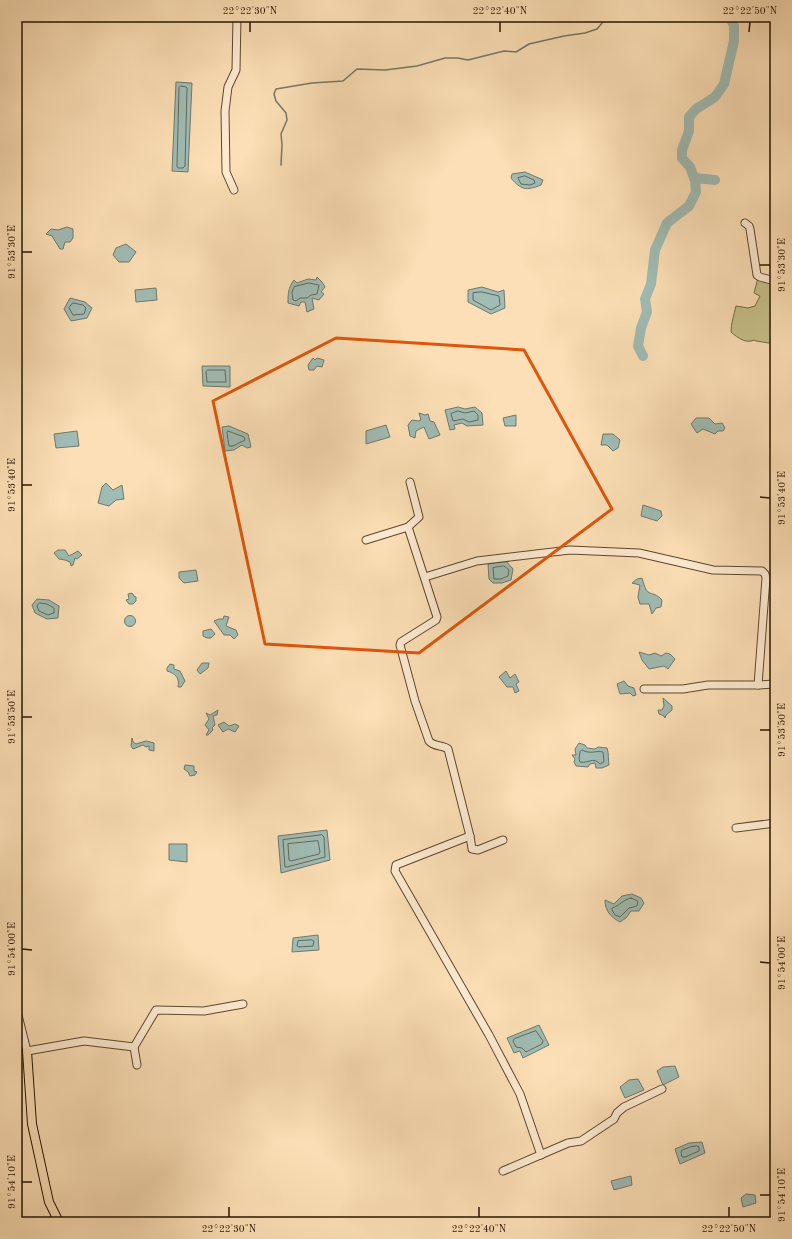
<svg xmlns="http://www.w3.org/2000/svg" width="792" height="1239" viewBox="0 0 792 1239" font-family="'Old Standard TT',serif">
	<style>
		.green { fill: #c7c089; stroke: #776a44 }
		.water { fill: #a0bcb4; stroke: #70796c }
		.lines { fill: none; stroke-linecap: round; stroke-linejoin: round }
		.shore { stroke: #64685a; stroke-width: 1 }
		.stream { stroke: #70796c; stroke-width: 1.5 }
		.river { stroke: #a0bcb4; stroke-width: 10 }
		.minor-casing { stroke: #5c472e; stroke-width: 9 }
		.major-casing { stroke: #271400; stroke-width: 10 }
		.minor { stroke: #fdead0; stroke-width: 7 }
		.major { stroke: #fcdfb6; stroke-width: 8 }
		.marked { fill: none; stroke: #de560b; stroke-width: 3; stroke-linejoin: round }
		.ticks { fill: none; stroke: #271400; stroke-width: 1.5 }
		.neatline { fill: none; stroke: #271400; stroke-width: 1.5 }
		.ticks-label { font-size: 10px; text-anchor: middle; fill: #271400 }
	</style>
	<rect width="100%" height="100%" fill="#fcdfb6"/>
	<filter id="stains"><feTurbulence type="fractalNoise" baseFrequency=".005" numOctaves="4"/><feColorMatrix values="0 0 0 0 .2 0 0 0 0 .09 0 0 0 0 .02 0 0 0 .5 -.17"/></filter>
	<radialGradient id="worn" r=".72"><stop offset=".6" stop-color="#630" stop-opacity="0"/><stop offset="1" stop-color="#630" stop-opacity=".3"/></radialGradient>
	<path class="green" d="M758,278L775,283V344L756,341L754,340C746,344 738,338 731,332C731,323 734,315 736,306L748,308L755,306L760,296L754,293Z"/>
	<g class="water">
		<path d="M176,82L192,83L188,172L172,171Z"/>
		<path d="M525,172L543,180L541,185C526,191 521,190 511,178L512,174Z"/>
		<path d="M67,227L73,229V238L70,242H65L63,249H60L52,236L46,234L51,229L58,230Z"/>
		<path d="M126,244L136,252L129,262H119L113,255L116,248Z"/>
		<path d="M317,277L322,282L325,287L321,292L324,294L319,300L312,298L314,309L307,312L305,302H301L299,306L288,303C288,294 288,288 294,280L297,283L308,279L316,280Z"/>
		<path d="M482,287L498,292L504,290L505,308L491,314L468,302V290Z"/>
		<path d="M156,288L157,300L136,302L135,290Z"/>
		<path d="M70,298L85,302L92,308L87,318L71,321L64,309Z"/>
		<path d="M313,358L315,360L317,358L324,360L322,367L317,366L314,370H309L308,365Z"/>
		<path d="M202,366H230V387L203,386Z"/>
		<path d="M458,407L465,409L475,407L482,413L483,425L467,426L462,423L454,425L455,429L450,430L445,410Z"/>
		<path d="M419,413L425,415L428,414L430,421L434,422L440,435L429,439L424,427L416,431L415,438L410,436L408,425L412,420L418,421L421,420Z"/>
		<path d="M516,415V426H505L503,418Z"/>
		<path d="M696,418H709L715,424L722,423L725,428L723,431H718L715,434L703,429L697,433L691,424Z"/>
		<path d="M386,425L390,437L366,444V431Z"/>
		<path d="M229,426L248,434L251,447L247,448L242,445L234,450L225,451L222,427Z"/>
		<path d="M77,431L79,446L56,448L54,434Z"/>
		<path d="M603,434H613L620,440L618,448L613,451L607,445H601Z"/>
		<path d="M106,483L113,490L122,485L124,499L116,500L109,506L98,503L102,487Z"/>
		<path d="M643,505L661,511L662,516L657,521L641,516Z"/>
		<path d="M58,550H65L69,556L78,551L82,555L77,559L75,558L73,565L71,566L70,562L65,560L59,559L54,553Z"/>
		<path d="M506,561L513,569L511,580L502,583H493L489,579L488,564Z"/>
		<path d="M196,570L198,581L184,583L179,578V572Z"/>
		<path d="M642,578C648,601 651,588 662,600L661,607L656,608L652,614L649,604H640L638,597L640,585L632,583L637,579Z"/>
		<path d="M132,593L134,596L136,597V601L133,604H129L126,600L129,599L128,594Z"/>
		<path d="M37,599L49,600L59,606L58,618L47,619L35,613L32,605Z"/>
		<circle cx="130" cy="621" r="5.5"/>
		<path d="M224,616L229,617L226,626L236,630L238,635L234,639L230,635H224L214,621L219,619H223Z"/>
		<path d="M211,629L215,634L211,638H207L203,636V631Z"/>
		<path d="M639,652L649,655L655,653L661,656L666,653L670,654L675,659L668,669L664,666L649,669L642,660Z"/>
		<path d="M202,663H209L208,668L200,674L197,670Z"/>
		<path d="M170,664L174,665V669L180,671L185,681L181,687H178C180,678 175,673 167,671V668Z"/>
		<path d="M506,671L510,678L515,674L519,682L516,684L519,691L515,693L513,687H507L499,677Z"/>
		<path d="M624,681L628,686L634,688L636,695L633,696L630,693L620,694L617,684Z"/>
		<path d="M663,698L672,706V710L666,715L665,718L664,716L659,714L658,710H662L664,706Z"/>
		<path d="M218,710L217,715L213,716L215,725L212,728L213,730L208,735H206L209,730L205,725L209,719L206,713L210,715Z"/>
		<path d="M224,722L229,726L235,724L239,726L235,732L228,729L223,732L218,725Z"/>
		<path d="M132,738L133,742L136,744L146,741L154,743V751L149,750V746L146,747L143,745L133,749L131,746Z"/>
		<path d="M579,743L585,745L587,748L595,749L598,747L607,748C609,753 608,760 609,765L602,768H596L595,763L590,764L588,767L576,766L574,762L575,759L572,755H576L575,749Z"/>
		<path d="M185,765L194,766V771L197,772L195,775L190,776L188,772L184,769Z"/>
		<path d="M327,830L330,860L281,873L278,836Z"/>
		<path d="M169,844H187V862L169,860Z"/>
		<path d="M632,894L641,898L644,903L639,911H631L626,918L620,922C610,917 605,910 605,900L614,904L622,896Z"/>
		<path d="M318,935L319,950L292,952L293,938Z"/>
		<path d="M539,1025L549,1045L523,1058L520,1051L514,1053L507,1038Z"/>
		<path d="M675,1066L679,1077L663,1085L657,1071L663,1067Z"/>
		<path d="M638,1079L644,1090L625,1098L620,1087L629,1080Z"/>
		<path d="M702,1142L705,1153L680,1164L675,1149L689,1143Z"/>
		<path d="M631,1176L632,1185L614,1190L611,1181Z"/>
		<path d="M746,1194L755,1195L756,1203L743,1207L741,1198Z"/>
	</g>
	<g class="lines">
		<g class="shore">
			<path d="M181,86L186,87L187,88L185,166L183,168H178L177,166L179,88Z"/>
			<path d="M525,176L534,180L535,183L530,185L521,184L518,178Z"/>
			<path d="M309,283L319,285L317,294L311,295L307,298H300L296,301L293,300L292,292L294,287Z"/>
			<path d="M482,292L499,296L500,305L491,310L473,300V293Z"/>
			<path d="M73,303L83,305L86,308L84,314L73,315L69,308Z"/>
			<path d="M208,370H225L226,382H207L206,372Z"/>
			<path d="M458,411L465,413L474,411L478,415V420L469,422L463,419L453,421L451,414Z"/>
			<path d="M228,431L244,437L245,440L233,446H229L227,433Z"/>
			<path d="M504,566L509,570L508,576L501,579H494L493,568Z"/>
			<path d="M40,603L47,604L54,608V613L48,615L39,611L37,606Z"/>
			<path d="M582,750C591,755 596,750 603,752L604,762L600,764C593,756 588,764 580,762L579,759L580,752Z"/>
			<path d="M322,835L324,837L325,857L287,867H285L283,840Z"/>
			<path d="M318,841L320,852L319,854L291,861L289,860L288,844Z"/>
			<path d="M631,898L638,901L637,906L629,908L620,917L615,915L612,910V908C620,906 622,900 631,898Z"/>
			<path d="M312,940L314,941L313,946L299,947L297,946L298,941Z"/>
			<path d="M536,1031L543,1041L542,1044L526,1052L522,1048L516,1047L513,1041L514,1039Z"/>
			<path d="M697,1146L699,1147V1151L685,1157H682L681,1152L682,1150L690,1147Z"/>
		</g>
		<path class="stream" d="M281,165L282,145L281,134L287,120L286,113L276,101L274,94L276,89L312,83L343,81L357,69L385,70L417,66L445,58H458L468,60L504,51L516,52L529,44L564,36L585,33L597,29L607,17"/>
		<g class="river">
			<path d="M694,178L715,180"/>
			<path d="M643,356L638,346L641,328L647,312L645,299L651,284L655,250L667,223L689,206L696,192L695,180L690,167L682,158V150L689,131V117L696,109L715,97L724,84L734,41V26L730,17"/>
		</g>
		<g class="minor-casing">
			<g id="minor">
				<path d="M234,190L226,172L225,111L228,87L236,70L237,17"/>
				<path d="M745,223L749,226L750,229L757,275L760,277L775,281"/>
				<path d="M408,527L437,617L436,620L401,642L400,645L415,701L429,741C434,747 443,745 448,749L470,836L396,865L395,871L489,1035L520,1094L541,1155"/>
				<path d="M366,540L408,527L419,517L410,482"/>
				<path d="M425,577L477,561L570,550L639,553L713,570L762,571L765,574L766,578L758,685H708L683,689H644"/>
				<path d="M758,685L775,684"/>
				<path d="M736,828L775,823"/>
				<path d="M470,836L472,849L478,850L503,840"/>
				<path d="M17,1014L18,1015L27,1051L84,1041L134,1047L156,1010L204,1011L243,1004"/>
				<path d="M134,1047L137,1065"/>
				<path d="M503,1171L568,1143L581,1141L614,1119L617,1113L624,1107L662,1089"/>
			</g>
		</g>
		<g class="major-casing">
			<path id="major" d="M27,1051L32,1124L49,1202L59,1222"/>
		</g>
		<use href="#minor" class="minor"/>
		<use href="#major" class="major"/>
	</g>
	<path class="marked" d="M336,338L524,350L612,509L419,653L265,644L213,401Z"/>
	<path class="ticks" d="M250,32V22M500,32V22M749,32L750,22M22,252H32M760,265H770M22,485H32M760,497L770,498M22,717H32M760,730H770M22,949L32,950M760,962L770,963M22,1182H32M760,1195H770M229,1217V1207M479,1217V1207M729,1217V1207"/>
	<rect width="792" height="1239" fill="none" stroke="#fcdfb6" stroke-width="44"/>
	<rect x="22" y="22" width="748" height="1195" class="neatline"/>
	<g class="ticks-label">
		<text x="250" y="14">22°22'30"N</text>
		<text x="500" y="14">22°22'40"N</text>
		<text x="750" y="14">22°22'50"N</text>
		<text transform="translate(11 252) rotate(-90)" y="4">91°53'30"E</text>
		<text transform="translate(781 265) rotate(-90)" y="4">91°53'30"E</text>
		<text transform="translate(11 485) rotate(-90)" y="4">91°53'40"E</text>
		<text transform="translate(781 498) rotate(-90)" y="4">91°53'40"E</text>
		<text transform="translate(11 717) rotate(-90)" y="4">91°53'50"E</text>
		<text transform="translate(781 730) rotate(-90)" y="4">91°53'50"E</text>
		<text transform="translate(11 949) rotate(-90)" y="4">91°54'00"E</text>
		<text transform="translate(781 963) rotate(-90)" y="4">91°54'00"E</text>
		<text transform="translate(11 1182) rotate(-90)" y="4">91°54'10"E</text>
		<text transform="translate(781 1195) rotate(-90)" y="4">91°54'10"E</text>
		<text x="229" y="1232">22°22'30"N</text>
		<text x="479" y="1232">22°22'40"N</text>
		<text x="729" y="1232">22°22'50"N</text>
	</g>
	<rect width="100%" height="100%" filter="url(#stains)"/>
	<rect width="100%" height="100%" fill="url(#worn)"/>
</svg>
